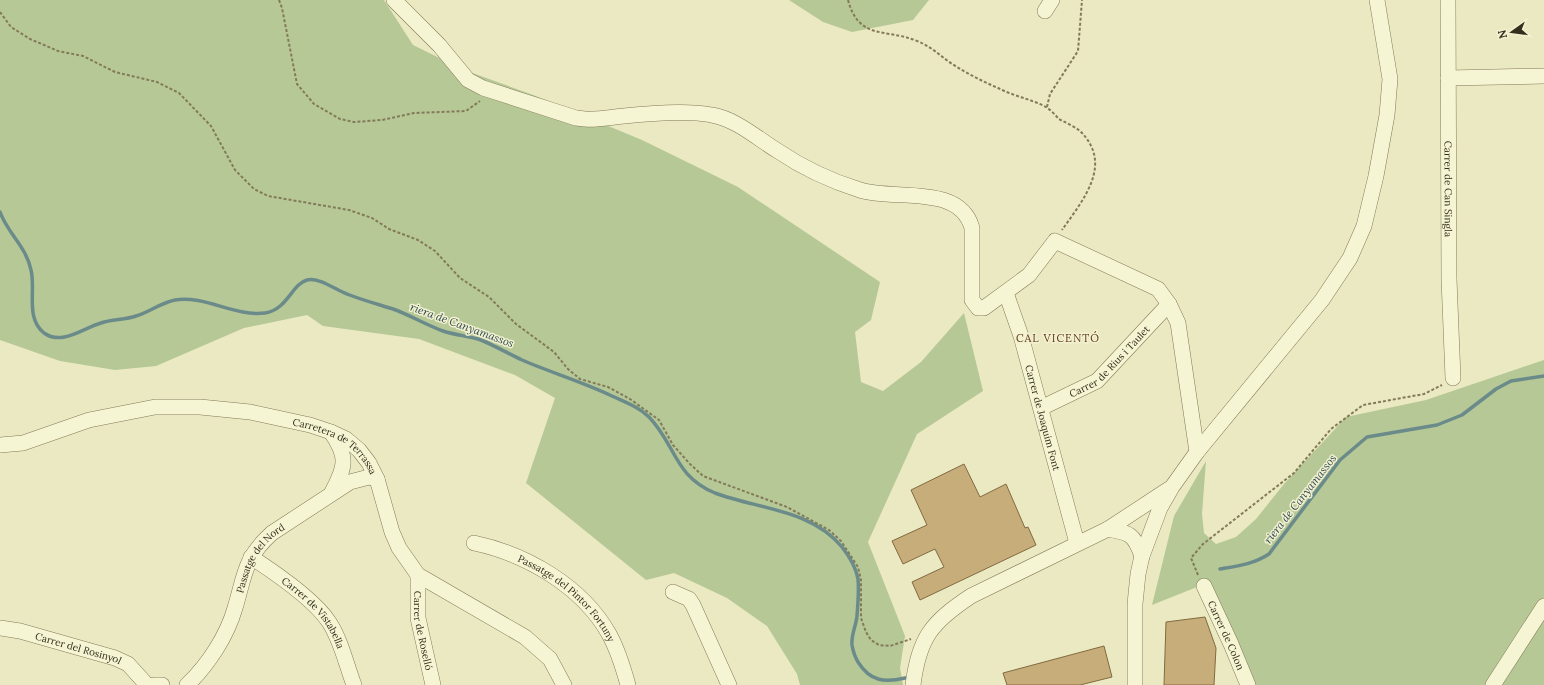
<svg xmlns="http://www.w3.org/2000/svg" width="1544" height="685" viewBox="0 0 1544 685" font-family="Lora,serif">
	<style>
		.green { fill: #b6c896 }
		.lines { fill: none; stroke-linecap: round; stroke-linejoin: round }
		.stream { stroke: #6b8b8b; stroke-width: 3.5 }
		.building { fill: #c7ad79; stroke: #816a41 }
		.minor-casing { stroke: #837a5a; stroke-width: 16 }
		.path { stroke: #837a5a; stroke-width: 2; stroke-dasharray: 3 2; stroke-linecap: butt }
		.minor { stroke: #f6f5d3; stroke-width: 15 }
		.labels { text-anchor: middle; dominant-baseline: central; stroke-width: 3; stroke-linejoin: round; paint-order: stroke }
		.street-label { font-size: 10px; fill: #342e1d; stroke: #f3f1d0 }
		.water-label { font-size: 11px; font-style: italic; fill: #2d4c53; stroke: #f3f1d0 }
		.neighbourhood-label { font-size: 11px; letter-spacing: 1px; fill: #5e3c1f; stroke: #f3f1d0 }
	</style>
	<rect width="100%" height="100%" fill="#ebe9c1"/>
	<g class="green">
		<path d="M0,0H384L413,45L464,70L536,96L642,140L738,187L880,282L871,320L855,332L861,382L883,391L921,362L964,313L983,391L917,434L868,542L905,636L900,668L903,685H800L797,674L767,626L727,598L674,573L646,580L526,483L555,398L515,375L419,339L323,326L307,315L244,328L156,366L115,370L60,361L0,340Z"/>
		<path d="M789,0H929L913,20L852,32L823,22Z"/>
		<path d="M1544,360V685H1255L1207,583L1152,605L1174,516L1206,461L1202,514L1204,533L1216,544L1236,537L1256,519L1284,484L1346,417L1426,400Z"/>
	</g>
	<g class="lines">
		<g class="stream">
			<path d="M0,212C8,234 26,246 31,270C36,290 25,318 44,333C62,346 83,328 101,323C112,319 125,320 136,316C150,312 160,303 175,300C205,295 235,317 265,313C287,310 292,284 307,280C319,277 336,290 347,294C362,300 377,304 393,309C410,315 426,325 443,331C455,335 467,336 478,339C490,343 509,354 522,360C552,373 583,382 612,396C625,402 639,407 649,417C676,445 674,476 715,493C757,509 811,509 842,547C849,556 856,567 858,579C859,590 858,604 857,616C856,626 851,635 852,645C853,651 855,657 858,662C870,681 884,683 905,678"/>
			<path d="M1220,569C1238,566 1254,564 1269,554L1340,460L1367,437L1437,425L1462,415L1496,389L1511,381L1544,376"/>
		</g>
	</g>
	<g class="building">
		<path d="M964,464L980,497L1006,484L1025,528L1028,527L1036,545L920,600L912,582L944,567L935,549L903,564L892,541L927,525L911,490Z"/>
		<path d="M1205,617L1216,648L1214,685H1164L1166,622Z"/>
		<path d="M1104,646L1112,677L1080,685H1007L1003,673Z"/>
	</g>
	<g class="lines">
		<g class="minor-casing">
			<g id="minor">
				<path d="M394,0L439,45L468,80L483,88L576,118L585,119C598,120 611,117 624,116C651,113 686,110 712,115C736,119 758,139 778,151C803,168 831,181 860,190C894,201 960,183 972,228V300L978,308H984L1029,275L1055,241L1158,289L1169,304L1178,323L1197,452"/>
				<path id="s1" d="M1448,0L1449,279L1453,378"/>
				<path d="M1045,11L1052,0"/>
				<path d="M1448,78L1544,76"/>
				<path id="s2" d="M1006,293L1021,336L1077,543"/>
				<path id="s3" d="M1041,408L1097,381L1169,304"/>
				<path d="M331,432C348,457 346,466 332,492"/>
				<path id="s4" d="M0,445L23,443L89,420L155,407H200L250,412L310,425L331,432L346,439L359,450L369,463L377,479L392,532L399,548L418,575L525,637L550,659L564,685"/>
				<path d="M1108,529C1130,533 1134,534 1142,556"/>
				<path id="s5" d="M474,543C526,554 582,586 609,634C618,650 623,667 628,685"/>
				<path id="s6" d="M251,557C274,572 314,599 329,622C341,640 346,664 354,685"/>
				<path id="s7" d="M418,575V618L433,685"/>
				<path id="s8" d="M1204,586L1231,644L1248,685"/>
				<path d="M673,592L689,599L693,605L729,685"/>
				<path id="s9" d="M0,628L20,631L115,658L128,664L147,685"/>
				<path d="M154,685H162"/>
				<path id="s10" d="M187,685C208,665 227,636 235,608C245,575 244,558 272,533L350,482L369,477L377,479"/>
				<path d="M913,685C919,637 932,622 971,596L1108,529L1169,489"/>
				<path d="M1135,685V604L1138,574L1142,556L1160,508L1172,487L1197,452L1322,300L1350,258L1364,226L1376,176L1387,115L1390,79L1377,0"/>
				<path d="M1493,685L1544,606"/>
			</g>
		</g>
		<g class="path">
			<path d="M279,0L282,8L297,84L314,104L340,119L354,122L382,120L414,113L466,111L480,101"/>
			<path d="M848,0C859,41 886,28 917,41C933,47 943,59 957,67C970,75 984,82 998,88C1013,96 1031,99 1046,107C1051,110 1055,115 1059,119C1066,123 1074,126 1080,131C1114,164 1083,200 1062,230"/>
			<path d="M0,12L11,27L30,39L58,51L83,56L115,72L157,82L179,93L211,126L235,170L254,189L268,196L349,210L372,218L389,229L418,240L435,251L460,278L489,297L516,324L554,352L568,369L580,379L608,387L630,399L659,420L673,445L689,463L703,476L787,507L829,530L841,541L858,567L861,580V618L866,632L871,640L879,645L890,646L911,639"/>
			<path d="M1047,107L1050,94L1078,51L1082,0"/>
			<path d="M1198,575L1191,558L1203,544L1294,473L1331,429L1363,405L1424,394L1442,385"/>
		</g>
		<use href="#minor" class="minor"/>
	</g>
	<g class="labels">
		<g class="street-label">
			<text stroke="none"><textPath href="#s1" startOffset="189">Carrer de Can Singla</textPath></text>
			<text stroke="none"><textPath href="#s3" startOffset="84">Carrer de Rius i Taulet</textPath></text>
			<text stroke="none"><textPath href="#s2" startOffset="130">Carrer de Joaquim Font</textPath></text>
			<text stroke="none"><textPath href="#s4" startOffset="350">Carretera de Terrassa</textPath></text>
			<text stroke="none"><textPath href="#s10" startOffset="149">Passatge del Nord</textPath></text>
			<text stroke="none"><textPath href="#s5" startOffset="111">Passatge del Pintor Fortuny</textPath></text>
			<text stroke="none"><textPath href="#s6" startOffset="85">Carrer de Vistabella</textPath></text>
			<text stroke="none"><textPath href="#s7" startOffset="56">Carrer de Roselló</textPath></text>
			<text stroke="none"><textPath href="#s8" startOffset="54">Carrer de Colon</textPath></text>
			<text stroke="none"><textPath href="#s9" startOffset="81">Carrer del Rosinyol</textPath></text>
		</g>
		<g class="water-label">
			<text transform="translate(462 325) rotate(20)">riera de Canyamassos</text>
			<text transform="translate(1300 499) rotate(-52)">riera de Canyamassos</text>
		</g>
		<g class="neighbourhood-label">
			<text x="1058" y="338">CAL VICENTÓ</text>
		</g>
	</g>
	<g transform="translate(1512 32) rotate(256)" stroke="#f3f1d0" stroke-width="3" paint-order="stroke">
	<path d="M0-3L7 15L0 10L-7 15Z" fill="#342e1d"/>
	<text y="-6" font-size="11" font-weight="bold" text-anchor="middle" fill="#342e1d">N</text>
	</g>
</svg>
